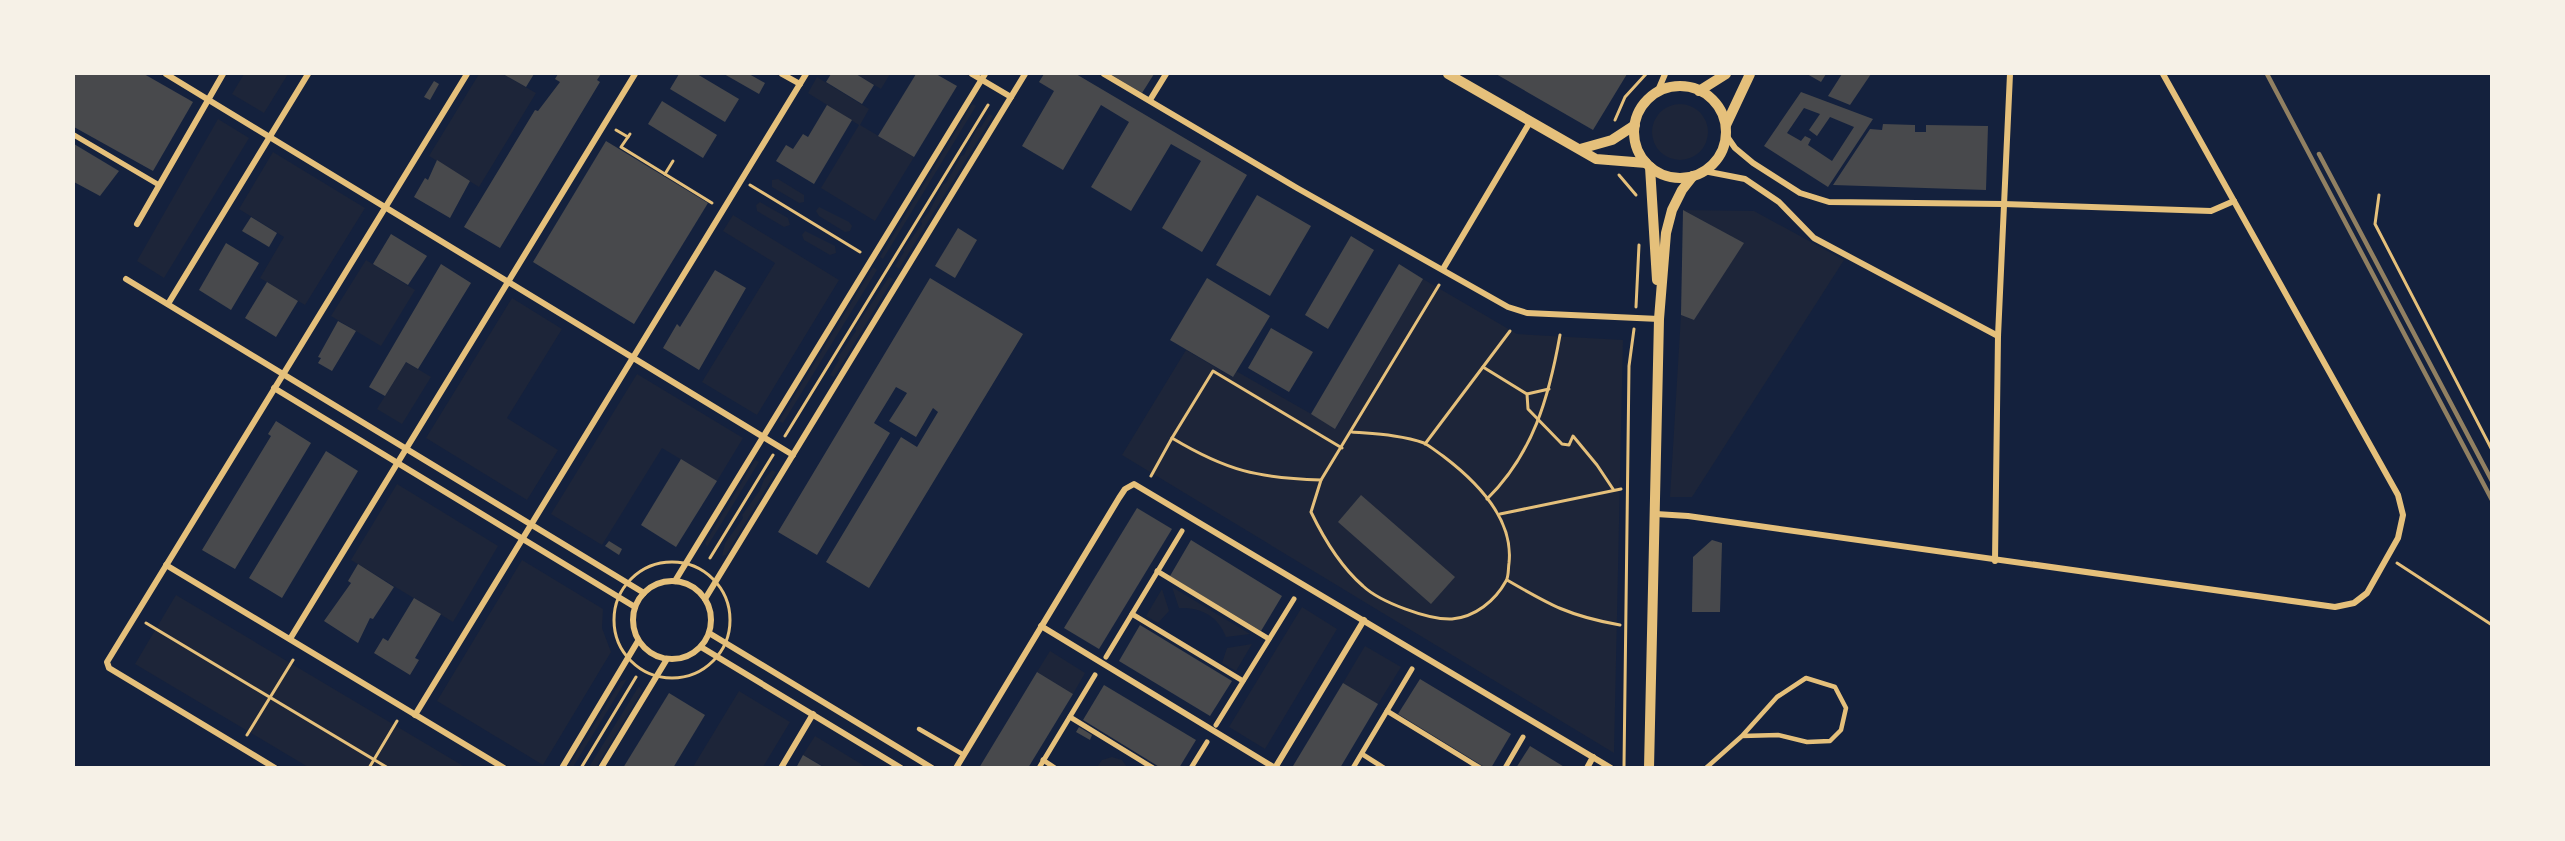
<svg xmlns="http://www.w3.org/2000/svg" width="2565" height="841" viewBox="0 0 2565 841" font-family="Arial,sans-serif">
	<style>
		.green { fill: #1d2539 }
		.building { fill: #48494c; fill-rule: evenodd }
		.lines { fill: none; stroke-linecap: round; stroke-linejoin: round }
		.path { stroke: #e5c07b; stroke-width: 3 }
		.service { stroke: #e5c07b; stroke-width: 4.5 }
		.pedestrian { stroke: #e5c07b; stroke-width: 5 }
		.minor { stroke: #e5c07b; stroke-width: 6 }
		.tertiary { stroke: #e5c07b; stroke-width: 10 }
		.rail { stroke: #918062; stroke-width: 4.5 }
	</style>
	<rect width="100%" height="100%" fill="#14213d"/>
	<g class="green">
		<path d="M244,74H288L264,113L232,94Z"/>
		<path d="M479,74H503L536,93L479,187L429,156Z"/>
		<path d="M856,74H890L881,89Z"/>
		<path d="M817,77L869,109L860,125L914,157L875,221L821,188L859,125L808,93Z"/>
		<circle cx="1680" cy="132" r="28"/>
		<path d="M972,104L976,106L883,259L880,257Z"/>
		<path d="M989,114L993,116L899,269L895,266L904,252L903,250L922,224L921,221L929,212L943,184L946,183L961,156L964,155L977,128L981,127Z"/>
		<path d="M218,119L249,138L164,278L137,261Z"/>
		<path d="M273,152L365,208L305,305L260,278L284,237L239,209Z"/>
		<path d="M778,179L804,195V202L799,203L772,187V180Z"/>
		<path d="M760,202L788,218L790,225L784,227L757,211L756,205Z"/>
		<path d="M819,207L849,222L852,226L850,231L845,232L819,216L816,211Z"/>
		<path d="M1683,210L1754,211L1844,260L1692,497H1670L1681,315L1694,320L1743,243Z"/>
		<path d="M733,215L839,280L757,415L702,382L775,263L723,231Z"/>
		<path d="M805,231L835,246L836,253L830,255L804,240L802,235Z"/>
		<path d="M366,260L415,290L381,346L331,316Z"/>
		<path d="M873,267L877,270L783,423L779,421Z"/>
		<path d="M889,277L893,279L834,377L830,375L839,360L838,357L856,331L855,328Z"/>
		<path d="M1423,279L1517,334L1623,340L1614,753L1122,455L1186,350L1232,377L1236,371L1336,428Z"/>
		<path d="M512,298L562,329L507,418L558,450L527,500L426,438Z"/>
		<path d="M406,362L431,377L402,424L377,409Z"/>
		<path d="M637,374L743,438L717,481L662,448L602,545L551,514Z"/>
		<path d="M755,460L759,462L707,547L705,543Z"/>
		<path d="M772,470L776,472L726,555L722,556L725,543L743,518L742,515L760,490L764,479Z"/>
		<path d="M397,484L498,546L453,622L351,560Z"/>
		<path d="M522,560L603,609L602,628L611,652L543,765L437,701Z"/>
		<path d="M1172,587L1250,634L1226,637C1218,616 1201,607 1179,608Z"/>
		<path d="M1162,589L1169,611L1158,623L1146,616Z"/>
		<path d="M176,595L465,767H308L135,664Z"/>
		<path d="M1302,607L1337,629L1265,749L1229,727Z"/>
		<path d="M1252,644L1236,671L1222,663L1227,648Z"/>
		<path d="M1365,646L1401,667L1378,704L1343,683Z"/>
		<path d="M1050,651L1085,673L1073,694L1037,672Z"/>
		<path d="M627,679L573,767H568L621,681Z"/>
		<path d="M639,686L642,691L596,767H589Z"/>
		<path d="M739,691L790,722L763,767H693Z"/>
		<path d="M815,736L866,767H825L803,755Z"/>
		<path d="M1112,757L1122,760L1127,767H1097L1102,760Z"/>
	</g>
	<g class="building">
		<path d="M74,74H144L193,102L153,171L74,127Z"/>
		<path d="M503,74H534L526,87Z"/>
		<path d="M558,74H601L597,80L600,82L500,248L464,227L535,110L538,111L560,82L555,79Z"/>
		<path d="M679,74H697L739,99L725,122L670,89Z"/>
		<path d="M724,74H749L765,83L759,94Z"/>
		<path d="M831,74H856L874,85L862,104L826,82Z"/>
		<path d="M916,74H936L957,86L914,157L878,136Z"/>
		<path d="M1044,74H1076L1247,175L1202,252L1162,228L1201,161L1171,144L1131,211L1091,187L1129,122L1101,105L1063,170L1022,146L1054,91L1039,82Z"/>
		<path d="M1110,74H1154L1142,93Z"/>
		<path d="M1496,74H1627L1593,130Z"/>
		<path d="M1807,74H1826L1821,82Z"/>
		<path d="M1842,74H1871L1850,105L1828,96Z"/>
		<path d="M434,81L439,84L430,100L424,97Z"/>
		<path d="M1801,92L1873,119L1828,187L1764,146ZM1804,108L1820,114L1809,130L1817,136L1830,117L1854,127L1832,161L1808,145L1811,139L1805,136L1801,141L1787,133Z"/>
		<path d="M662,101L717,135L703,158L648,124Z"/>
		<path d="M827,105L852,120L814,184L776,161L786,145L793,149L803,134L808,137Z"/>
		<path d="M1883,124L1915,125V132H1926V125L1988,126L1986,190L1833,185L1870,129L1882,130Z"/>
		<path d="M606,141L708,203L634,324L533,262Z"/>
		<path d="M74,144L119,171L100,196L74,182Z"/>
		<path d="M437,160L470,181L450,218L414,197L425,178L428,180Z"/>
		<path d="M1257,195L1311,226L1270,296L1216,265Z"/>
		<path d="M1683,210L1744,243L1694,320L1681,315Z"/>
		<path d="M251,217L277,233L269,247L242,231Z"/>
		<path d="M958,228L977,240L955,278L935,266Z"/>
		<path d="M391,234L427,256L408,285L373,264Z"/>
		<path d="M1351,236L1374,250L1328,329L1305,315Z"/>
		<path d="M226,243L259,263L231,310L199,290Z"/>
		<path d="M441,264L471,283L418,369L406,362L385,396L369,387Z"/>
		<path d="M1399,264L1423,279L1335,429L1311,414Z"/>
		<path d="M715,270L746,288L699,370L663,348L677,324L680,327Z"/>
		<path d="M930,278L1023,334L869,588L826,562L901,437L917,447L938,412L933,408L916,437L889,421L907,393L896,387L874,423L890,433L817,555L778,532Z"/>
		<path d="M1207,278L1270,316L1233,377L1170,340Z"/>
		<path d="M267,282L298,301L276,337L245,318Z"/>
		<path d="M338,321L356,331L332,371L318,363L321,358L318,357Z"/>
		<path d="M1271,328L1313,352L1289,392L1248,368Z"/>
		<path d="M276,421L311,443L235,569L202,550L271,436L268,434Z"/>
		<path d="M326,451L358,471L282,598L249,578Z"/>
		<path d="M681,459L717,481L676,547L641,525Z"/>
		<path d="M1361,495L1455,577L1431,604L1338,522Z"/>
		<path d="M1137,508L1172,529L1099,649L1064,628Z"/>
		<path d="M1191,540L1282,596L1261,631L1170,576Z"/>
		<path d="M1712,540L1722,543L1720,612H1692L1693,557Z"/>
		<path d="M609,541L622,549L619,555L605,546Z"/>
		<path d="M358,564L394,587L373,619L370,618L358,643L324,621L351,583L348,581Z"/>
		<path d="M414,598L441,614L415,658L419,660L410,675L374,653L383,638L388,641Z"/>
		<path d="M1140,625L1232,681L1210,716L1119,661Z"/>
		<path d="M1037,672L1073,694L1028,768H979Z"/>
		<path d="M1420,679L1511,734L1491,768H1486L1398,714Z"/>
		<path d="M1343,683L1378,704L1340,768H1295L1293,766Z"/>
		<path d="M1104,685L1196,740L1179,768H1161L1083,720Z"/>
		<path d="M669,693L705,715L673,768H623Z"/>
		<path d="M1079,727L1092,735L1090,740L1076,732Z"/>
		<path d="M1530,746L1566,768H1516Z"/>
		<path d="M803,755L825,768H796Z"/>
	</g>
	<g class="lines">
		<g class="path">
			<path d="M1615,120L1625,97L1646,74"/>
			<path d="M616,130L628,137"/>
			<path d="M630,134L621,147L712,203"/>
			<path d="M665,174L673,161"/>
			<path d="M1619,175L1636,195"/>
			<path d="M750,185L860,252"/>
			<path d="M2379,195L2375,224L2492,450"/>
			<path d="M1636,307L1639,245"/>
			<path d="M1483,367L1527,394L1528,409L1562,444L1569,445L1573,436L1597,465L1613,489"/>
			<path d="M1527,394L1549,389"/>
			<path d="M1352,432C1375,434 1402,435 1424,443C1430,446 1437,452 1443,456C1476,481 1514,518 1509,563C1508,569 1509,576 1506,581C1495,601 1475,617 1452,619C1428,620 1380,602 1363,586C1340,566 1324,539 1311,512L1321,480L1439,285"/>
			<path d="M785,436L988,105"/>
			<path d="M1172,438L1213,371L1342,448"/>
			<path d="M1425,444L1510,331"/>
			<path d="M1151,476L1172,438C1227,471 1258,478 1321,480"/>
			<path d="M1487,499C1533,454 1549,397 1560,335"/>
			<path d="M1500,514L1621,489"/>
			<path d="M710,558L773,455"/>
			<circle cx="672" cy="620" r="58"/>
			<path d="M2397,563L2492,625"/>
			<path d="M1507,580C1550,605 1569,616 1620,625"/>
			<path d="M146,623L388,768"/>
			<path d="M247,735L293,660"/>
			<path d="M1624,766L1629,366L1634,329"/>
			<path d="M369,768L397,721"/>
			<path d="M581,768L636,677"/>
		</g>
		<g class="service">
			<path d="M919,729L964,755"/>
			<path d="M1706,768L1742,736L1777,697L1806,678L1835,687L1846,708L1841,730L1830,741L1807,742L1778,735L1742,736"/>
		</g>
		<g class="pedestrian">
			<path d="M74,135L159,185"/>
			<path d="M1157,571L1269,639"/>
			<path d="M1132,614L1243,681"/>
			<path d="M1106,657L1182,531"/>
			<path d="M1387,711L1480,768"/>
			<path d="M1070,717L1153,768"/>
			<path d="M1216,725L1294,599"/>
			<path d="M1362,754L1384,768"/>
			<path d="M1043,760L1055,768"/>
			<path d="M1039,768L1095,675"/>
			<path d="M1191,768L1207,742"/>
			<path d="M1353,768L1412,669"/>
			<path d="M1505,768L1523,737"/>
		</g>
		<g class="minor">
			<path d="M166,74L793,455"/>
			<path d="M782,74L800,84"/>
			<path d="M972,74L1011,97"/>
			<path d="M1104,74L1297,188L1508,307L1527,313L1659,319"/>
			<path d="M1657,93L1665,74"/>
			<path d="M1150,100L1166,74"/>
			<path d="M1726,135L1735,148L1753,163L1800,193L1829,202L2003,204L2211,211L2234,201"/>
			<path d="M1704,171L1745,179L1779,202L1814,238L1998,336"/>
			<path d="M137,224L223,74"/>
			<path d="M1443,269L1530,122"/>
			<path d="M126,279L644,593"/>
			<path d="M168,304L308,74"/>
			<path d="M274,388L635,607"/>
			<path d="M1656,514L1688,516L2335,607L2354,603L2367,593L2398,538L2403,515L2398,495L2163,74"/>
			<path d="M1995,561L1998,336L2010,74"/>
			<path d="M166,565L504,768"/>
			<circle cx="672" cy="620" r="39"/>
			<path d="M675,581L985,74"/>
			<path d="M705,599L1025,74"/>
			<path d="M1041,626L1275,768"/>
			<path d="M709,633L932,768"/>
			<path d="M290,639L635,74"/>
			<path d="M701,647L901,768"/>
			<path d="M415,715L806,74"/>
			<path d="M275,768L109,668L107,662L467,74"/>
			<path d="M562,768L638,641"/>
			<path d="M601,768L667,659"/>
			<path d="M781,768L813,714"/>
			<path d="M956,768L1119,498L1125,489L1134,484L1611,768"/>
			<path d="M1275,768L1364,620"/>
			<path d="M1587,768L1593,757"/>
		</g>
		<g class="tertiary">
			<path d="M1448,74L1596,159L1646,163"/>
			<circle cx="1680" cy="132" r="46"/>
			<path d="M1699,91L1726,74"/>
			<path d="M1726,125L1750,74"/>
			<path d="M1580,149L1612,140L1635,125"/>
			<path d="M1650,167L1657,280"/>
			<path d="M1649,768L1659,319L1666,233L1672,210L1682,190L1693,176"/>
		</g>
		<g class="rail">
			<path d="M2267,74L2492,500"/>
			<path d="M2319,154L2492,481"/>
		</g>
	</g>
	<rect width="2565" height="841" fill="none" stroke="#f6f1e7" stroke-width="150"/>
</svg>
